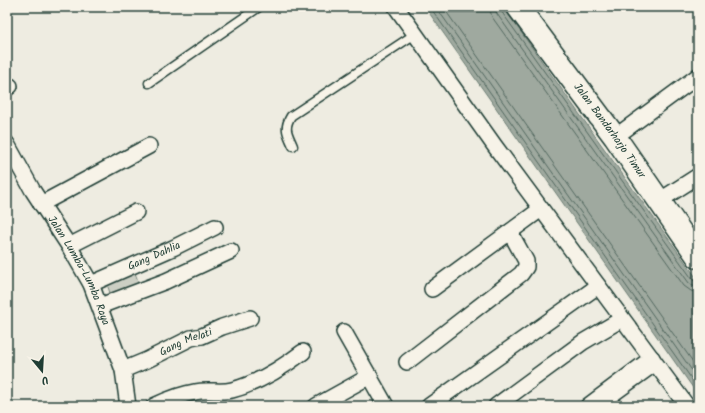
<svg xmlns="http://www.w3.org/2000/svg" width="705" height="413" viewBox="0 0 705 413" font-family="Kalam,sans-serif">
	<style>
		.green { fill: #cccfc4; stroke: #76867c }
		.water { fill: #9fa99f; stroke: #6c7e74 }
		.lines { fill: none; stroke-linecap: round; stroke-linejoin: round }
		.shore { stroke: #52685f; stroke-width: 1 }
		.lane-casing { stroke: #1f3d34; stroke-width: 11 }
		.street-casing { stroke: #1f3d34; stroke-width: 18 }
		.secondary-casing { stroke: #1f3d34; stroke-width: 25 }
		.lane { stroke: #f7f3e8; stroke-width: 8 }
		.street { stroke: #f7f3e8; stroke-width: 15 }
		.secondary { stroke: #f7f3e8; stroke-width: 22 }
		.labels { text-anchor: middle; dominant-baseline: central; stroke-width: 3.5; stroke-linejoin: round; paint-order: stroke }
		.street-label { font-size: 11px; fill: #1f3d34; stroke: #f7f3e8 }
	</style>
	<rect width="100%" height="100%" fill="#eeece1"/>
	<filter id="ink" filterUnits="userSpaceOnUse"><feTurbulence type="fractalNoise" baseFrequency=".025" numOctaves="2"/><feDisplacementMap in="SourceGraphic" scale="8" xChannelSelector="R" yChannelSelector="G"/><feConvolveMatrix kernelMatrix="1 2 1 2 8 2 1 2 1" color-interpolation-filters="sRGB"/></filter>
	<g filter="url(#ink)">
		<path class="green" d="M135,273L141,289L112,299L107,284Z"/>
		<path class="water" d="M425,7H503L698,280V395Z"/>
		<g class="lines">
			<g class="shore">
				<path d="M430,7L698,388"/>
				<path d="M436,7L698,379"/>
				<path d="M443,7L698,369"/>
				<path d="M489,7L492,17L684,286L691,291L698,293"/>
				<path d="M495,7L497,14L689,283L693,286L698,287"/>
				<path d="M500,7L501,11L693,280L698,282"/>
			</g>
			<g class="lane-casing">
				<g id="lane">
					<path d="M149,83L259,7"/>
					<path d="M293,146C288,134 283,129 291,116L415,34"/>
					<path d="M602,406L657,366"/>
				</g>
			</g>
			<g class="street-casing">
				<g id="street">
					<path d="M396,7L494,145L687,406"/>
					<path d="M7,88L10,86"/>
					<path d="M615,137L698,76"/>
					<path id="s1" d="M7,144L33,191L69,246L91,284L123,370L128,406"/>
					<path d="M659,201L698,176"/>
					<path d="M41,204L149,146"/>
					<path d="M69,246L136,212"/>
					<path id="s2" d="M91,284L173,248L215,227"/>
					<path d="M432,289L541,209"/>
					<path d="M100,306L166,281L231,251"/>
					<path d="M344,332L386,406"/>
					<path d="M407,362L521,274L526,267V261L510,232"/>
					<path id="s3" d="M123,370L147,360L191,338L202,336L222,327L250,318"/>
					<path d="M154,406C167,400 182,394 195,392C208,389 220,393 232,390C259,383 282,368 303,352"/>
					<path d="M316,406L370,376"/>
					<path d="M429,406L598,286"/>
					<path d="M496,406L583,342L622,319"/>
					<path d="M588,406L652,358"/>
				</g>
			</g>
			<g class="secondary-casing">
				<g id="secondary">
					<path id="s4" d="M518,7L615,137L698,257"/>
				</g>
			</g>
			<use href="#lane" class="lane"/>
			<use href="#street" class="street"/>
			<use href="#secondary" class="secondary"/>
		</g>
	</g>
	<g class="labels">
		<g class="street-label">
			<text stroke="none"><textPath href="#s4" startOffset="154">Jalan Bandarharjo Timur</textPath></text>
			<text stroke="none"><textPath href="#s2" startOffset="69">Gang Dahlia</textPath></text>
			<text stroke="none"><textPath href="#s1" startOffset="146">Jalan Lumba-Lumba Raya</textPath></text>
			<text stroke="none"><textPath href="#s3" startOffset="69">Gang Melati</textPath></text>
		</g>
	</g>
	<rect width="705" height="413" fill="none" stroke="#f7f3e8" stroke-width="24"/>
	<rect x="12" y="12" width="681" height="389" fill="none" stroke="#1f3d34" stroke-width="1.5" filter="url(#ink)"/>
	<g transform="translate(42 371) rotate(162)" stroke="#f7f3e8" stroke-width="3" paint-order="stroke">
	<path d="M0-3L7 15L0 10L-7 15Z" fill="#1f3d34"/>
	<text y="-6" font-size="11" font-weight="bold" text-anchor="middle" fill="#1f3d34">U</text>
	</g>
</svg>
